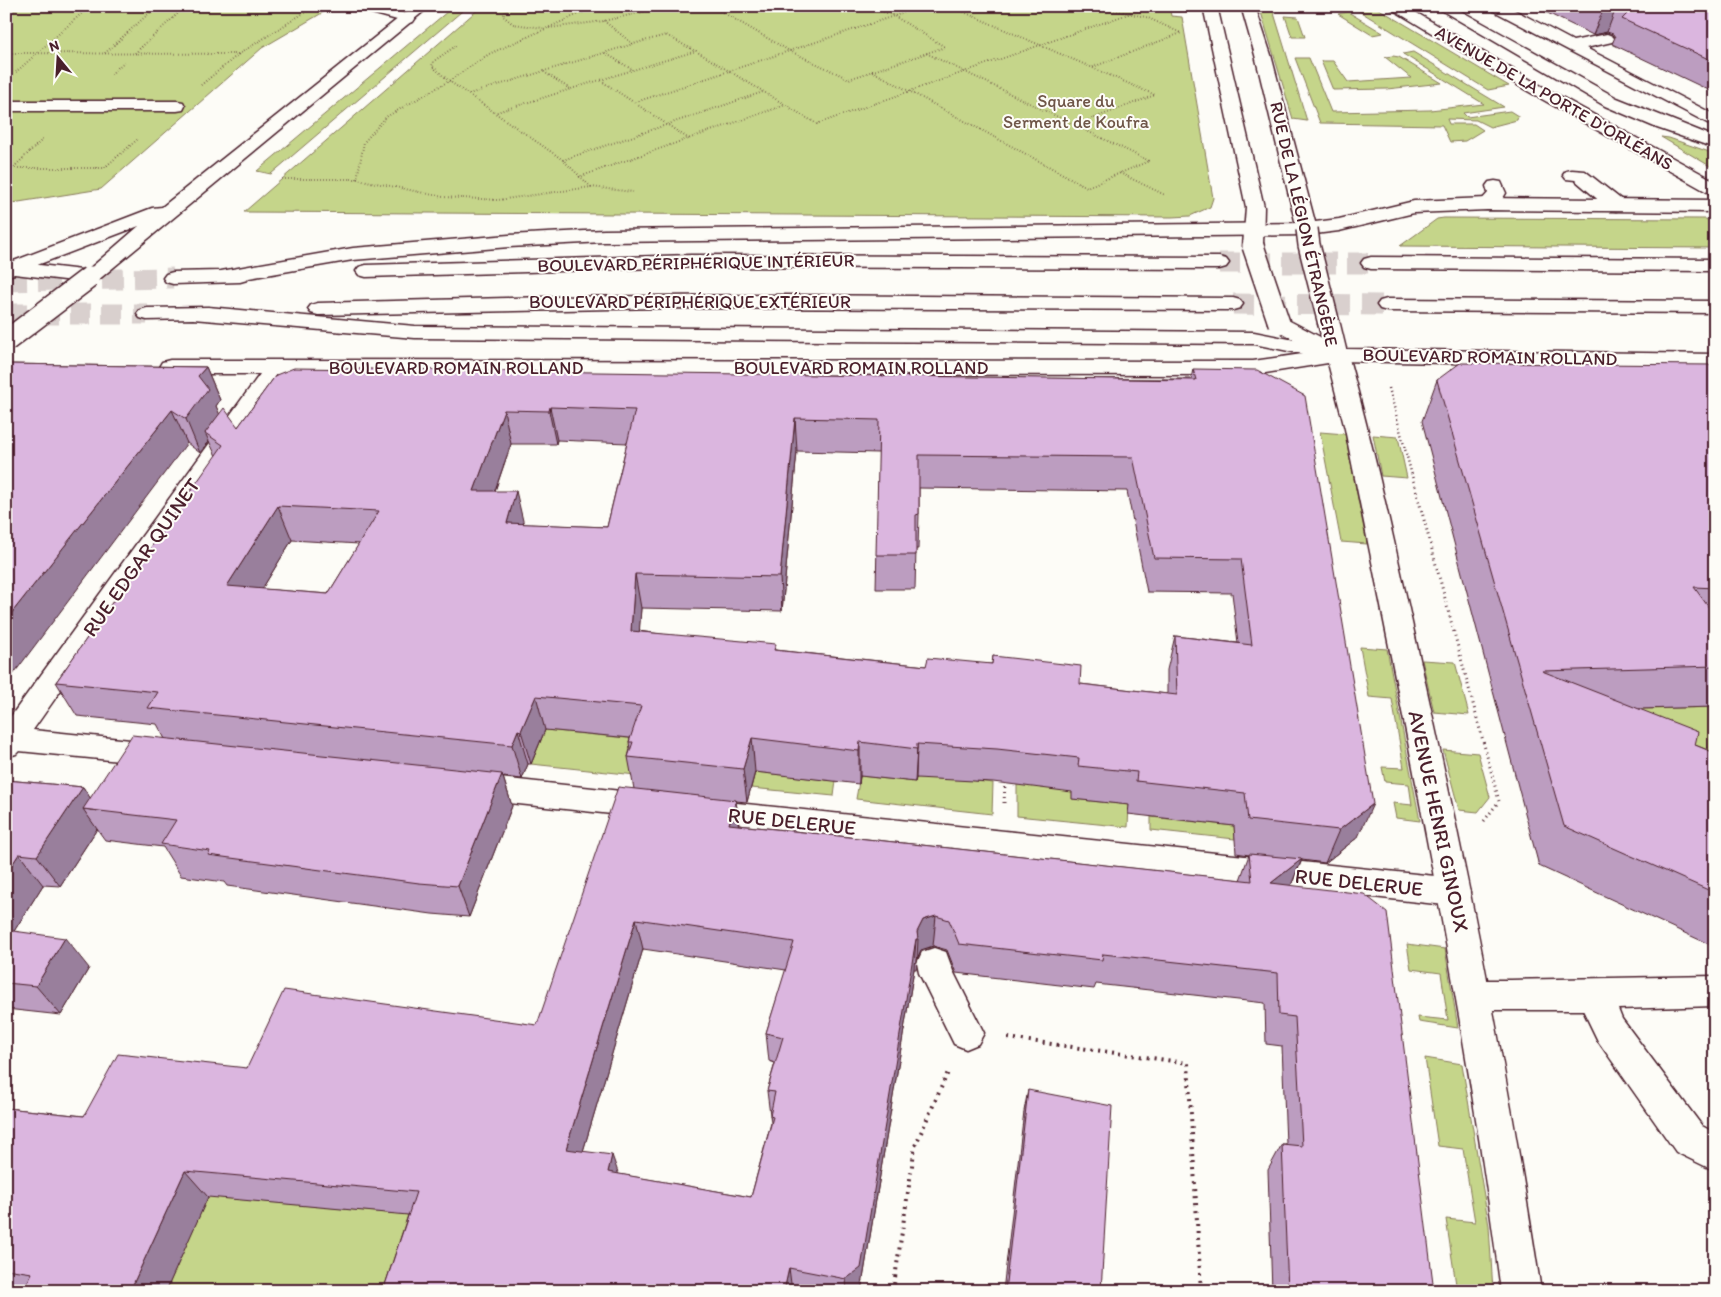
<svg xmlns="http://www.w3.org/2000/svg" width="1721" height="1297" viewBox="0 0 1721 1297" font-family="Itim,sans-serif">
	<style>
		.green { fill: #c5d58a; stroke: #887a5a }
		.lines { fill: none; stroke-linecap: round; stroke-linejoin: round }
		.highway-tunnel { stroke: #d9d0ce; stroke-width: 21; stroke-dasharray: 21 11; stroke-linecap: butt }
		.lane-casing { stroke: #4a1f2b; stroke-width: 3 }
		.street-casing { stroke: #4a1f2b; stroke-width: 3 }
		.secondary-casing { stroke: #4a1f2b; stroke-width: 3 }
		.primary-casing { stroke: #4a1f2b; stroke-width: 3 }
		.highway-casing { stroke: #4a1f2b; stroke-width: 3 }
		.path-far3 { stroke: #4a1f2b; stroke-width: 2; stroke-dasharray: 0.5 2.5; stroke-linecap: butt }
		.path-far2 { stroke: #4a1f2b; stroke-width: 2.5; stroke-dasharray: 1 3; stroke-linecap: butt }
		.path-far1 { stroke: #4a1f2b; stroke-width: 3; stroke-dasharray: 1 4; stroke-linecap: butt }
		.path { stroke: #4a1f2b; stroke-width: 4; stroke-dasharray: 2 5; stroke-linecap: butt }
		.lane { fill: #fdfcf7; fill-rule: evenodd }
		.street { fill: #fdfcf7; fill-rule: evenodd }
		.secondary { fill: #fdfcf7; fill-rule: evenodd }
		.primary { fill: #fdfcf7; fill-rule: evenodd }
		.highway { fill: #fdfcf7; fill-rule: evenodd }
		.lane-bridge-casing { stroke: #4a1f2b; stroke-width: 24; stroke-linecap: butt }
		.secondary-bridge-casing { stroke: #4a1f2b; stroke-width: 24; stroke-linecap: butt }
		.primary-bridge-casing { stroke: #4a1f2b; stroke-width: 24; stroke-linecap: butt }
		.lane-bridge { stroke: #fdfcf7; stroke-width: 21 }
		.secondary-bridge { stroke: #fdfcf7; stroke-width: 21 }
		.primary-bridge { stroke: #fdfcf7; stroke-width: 21 }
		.wall { fill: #bc9dc0; stroke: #4a1f2b; fill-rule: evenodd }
		.shaded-wall { fill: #997f9c; stroke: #4a1f2b }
		.building { fill: #dbb6df; stroke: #4a1f2b; fill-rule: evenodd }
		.labels { text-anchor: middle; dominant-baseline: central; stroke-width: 4; stroke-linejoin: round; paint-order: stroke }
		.far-street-label { font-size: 18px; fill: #4a1f2b; stroke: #fdfcf7 }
		.far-park-label { font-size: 18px; fill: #6f5648; stroke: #fdfcf7 }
		.street-label { font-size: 21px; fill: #4a1f2b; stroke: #fdfcf7 }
	</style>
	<rect width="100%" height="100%" fill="#fdfcf7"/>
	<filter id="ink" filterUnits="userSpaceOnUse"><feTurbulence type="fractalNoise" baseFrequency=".02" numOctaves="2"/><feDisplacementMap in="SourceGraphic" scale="10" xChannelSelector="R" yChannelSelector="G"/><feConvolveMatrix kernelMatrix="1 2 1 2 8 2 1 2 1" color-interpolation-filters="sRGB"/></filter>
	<g filter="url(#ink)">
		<g class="green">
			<path d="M6,6H334L262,48L101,189L6,204Z"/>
			<path d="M454,6H468L271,174L257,171Z"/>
			<path d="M482,6H1169L1171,16L1182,17L1213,198L1210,207L1190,216L1172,217L244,212Z"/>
			<path d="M1351,6H1374L1509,86L1488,90Z"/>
			<path d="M1260,9L1273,10L1307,121L1293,119Z"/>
			<path d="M1348,12L1383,33L1372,35L1338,14Z"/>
			<path d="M1285,16L1298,17L1305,37H1292Z"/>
			<path d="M1413,52L1504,107L1463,113L1467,117L1510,111L1518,116L1517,120L1490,127L1476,120L1447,119L1449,124H1474L1483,130L1465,141L1450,142L1442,125L1320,123L1295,58H1309L1331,112L1430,110L1484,104L1403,54Z"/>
			<path d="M1393,56L1399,57L1442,83L1387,89L1333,90L1321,61H1333L1348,82L1411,78L1385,57Z"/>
			<path d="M1661,137L1669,138L1715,154V169Z"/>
			<path d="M1444,218L1706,219L1715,224V248L1400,246L1437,219Z"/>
			<path d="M1320,432L1345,434L1367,544L1341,542Z"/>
			<path d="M1373,435L1398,437L1407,478L1381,476Z"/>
			<path d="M1360,647L1387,649L1420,821L1396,818L1393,803L1412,805L1409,784L1385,782L1382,767L1404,768L1392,699L1369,697Z"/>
			<path d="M1422,660L1455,662L1469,715L1434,712Z"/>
			<path d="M1715,707V793L1614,710Z"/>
			<path d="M545,730L647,740L636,775L531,764Z"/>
			<path d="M1443,750L1478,753L1490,797L1478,812L1459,810Z"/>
			<path d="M755,772L836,781L834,796L751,788Z"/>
			<path d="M916,774L993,783L992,814L856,799L860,776L915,782Z"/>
			<path d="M1017,777L1073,784V799L1129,805L1128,827L1017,816Z"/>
			<path d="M1151,817L1234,826L1235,839L1151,830Z"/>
			<path d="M1407,944L1445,949L1458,1028L1419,1022L1418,1017L1448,1020L1441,973L1411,969Z"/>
			<path d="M1425,1058L1462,1064L1489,1226L1493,1291H1457L1446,1219L1475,1222L1463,1149L1438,1146Z"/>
			<path d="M215,1180L225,1198L411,1215L408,1291H166Z"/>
		</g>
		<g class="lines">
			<g class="highway-tunnel">
				<path d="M1219,263H1371"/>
				<path d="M6,281L173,278"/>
				<path d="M1233,304L1387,305"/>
				<path d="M6,314H147"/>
			</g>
			<g class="lane-casing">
				<g id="lane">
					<path d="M355,6H379L413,16L415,19L413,22L408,23L357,9Z"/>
					<path d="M1203,6H1217L1264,207L1263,246L1260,250L1253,252L1246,250L1243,246L1246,207Z"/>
					<path d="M1387,6H1405L1536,83L1715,181V194L1709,193L1524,89Z"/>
					<path d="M1488,6H1507L1573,41L1607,34L1612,36L1615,39L1612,42L1586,48L1715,115V127L1490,9Z"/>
					<path d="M6,101H177L183,102L185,106L183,110L177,111H6Z"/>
					<path d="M1572,170L1585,171L1623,201L1625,205L1623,209L1616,211L1609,209L1575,180L1566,179L1563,175L1566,171Z"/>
					<path d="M1495,181L1501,182L1506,193C1500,204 1494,211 1480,208L1478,204L1488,193L1486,186L1489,182Z"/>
					<path d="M6,261L90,271L97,273L100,277L97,281L90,283L6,273Z"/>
					<path d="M1279,317L1286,319L1345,350L1348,355L1345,360L1337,361L1329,360L1272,327L1268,323L1272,319Z"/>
				</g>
			</g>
			<g class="street-casing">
				<g id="street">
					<path d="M276,361L284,363L287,368L33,730L160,743L170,746L175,754L170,762L160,765L19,751L16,754L6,757V723L268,363Z"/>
					<path d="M471,775L649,794L660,797L664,806L660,815L649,818L471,799L460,795L456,787L460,779Z"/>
					<path d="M699,799L1454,878L1465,882L1470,892L1465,902L1454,906L699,823L688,820L684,811L688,802Z"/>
					<path d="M934,948L946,952L953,971L984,1033L978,1044L966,1049L954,1044L919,973L917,963L922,952Z"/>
					<path d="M1715,976V1006L1618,1009L1622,1019L1702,1126L1715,1133V1171L1676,1152L1598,1041L1583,1010H1474L1462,1006L1457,995L1462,984L1474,980H1511Z"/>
				</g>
			</g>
			<g class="secondary-casing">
				<g id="secondary">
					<path d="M414,6H430L97,281L90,283L83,281L80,277L139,226L6,277V264L152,208L162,207Z"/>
					<path d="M1337,349L1345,350L1348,355C1378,463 1401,573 1425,682C1470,884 1510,1086 1541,1291H1501C1463,1001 1403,715 1345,429L1328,363L1253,375L170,374L162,372L159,367L162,362L170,360L1253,361Z"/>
				</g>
			</g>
			<g class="primary-casing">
				<g id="primary">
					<path d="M1241,6H1255L1271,55L1315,222L1339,219L1414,201L1487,198L1715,200V212L1487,210L1414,213L1339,231L1307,235L1300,233L1297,229L1255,55Z"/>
					<path d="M1434,6H1452L1617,98L1715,137V148L1657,128L1605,106Z"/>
					<path d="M1329,318L1336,320L1340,324L1346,349L1715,354V368L1337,361L1329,360L1326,355L1318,324L1322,320Z"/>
				</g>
			</g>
			<g class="highway-casing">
				<g id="highway">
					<path d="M1307,223L1314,225L1317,229L1314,233L1307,235L604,242L509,247L353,260L249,278L247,280L240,282L173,284L166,282L163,278L166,274L173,272L221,271L353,248L509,235L604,230Z"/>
					<path d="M691,255L1219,257L1226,259L1229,263L1226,267L1219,269L691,267L366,277L359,275L356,271L359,267L366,265Z"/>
					<path d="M1371,257L1715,259V271L1371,269L1364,267L1361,263L1364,259Z"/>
					<path d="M776,295L1233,298L1240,300L1243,304L1240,308L1233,310L661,308L318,315L311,313L308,309L311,305L318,303L547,297Z"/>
					<path d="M1387,299L1715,301V313L1387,311L1380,309L1377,305L1380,301Z"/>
					<path d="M208,307L415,326L1254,332L1345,350L1348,355L1345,360L1337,361L1254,344L415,338L193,319L147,320L140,318L137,314L140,310L147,308Z"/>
				</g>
			</g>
			<g class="path-far3">
				<path d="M508,6L503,16L513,24L543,28"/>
				<path d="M712,6L788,50L849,79L945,47L894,16L869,6"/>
				<path d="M950,6L1155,95L1076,125"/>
				<path d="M6,17L19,6"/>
				<path d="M604,21L633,44L666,35L695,51"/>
				<path d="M549,28L604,21L668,6"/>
				<path d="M6,53L238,54"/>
				<path d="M105,53L157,6"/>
				<path d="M135,53L186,6"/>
				<path d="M605,53L633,70"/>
				<path d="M1093,67L1181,33L1146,17L1094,6"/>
				<path d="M872,71L1087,187L1149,161L926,53"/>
				<path d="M16,72L90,6"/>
				<path d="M544,72L570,89"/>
				<path d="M111,74L125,61"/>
				<path d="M201,85L239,54L315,6"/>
				<path d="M469,94L633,44"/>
				<path d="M636,102L924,6"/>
				<path d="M497,112L600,80"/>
				<path d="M689,139L600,80L696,51L817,124L1131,13"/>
				<path d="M563,160L763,92"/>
				<path d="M14,167L44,138"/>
				<path d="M6,168H104L138,139"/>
				<path d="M1120,173L1165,195"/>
				<path d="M579,177L785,105"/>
				<path d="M282,179H357L443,197L498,200L591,187L563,160L449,81L432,66L434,61L457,45"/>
				<path d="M357,179L364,142L386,117L449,81L489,54L597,6"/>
				<path d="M591,187L633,192"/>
			</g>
			<path class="path-far2" d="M1389,388L1415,487"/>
			<g class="path-far1">
				<path d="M1415,486L1499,801L1484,821"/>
				<path d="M1004,803L1005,784"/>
			</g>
			<g class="path">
				<path d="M1008,1038L1188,1063L1201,1291"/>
				<path d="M893,1291L915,1146L949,1070"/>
			</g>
			<use href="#lane" class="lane"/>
			<use href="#street" class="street"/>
			<use href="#secondary" class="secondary"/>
			<use href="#primary" class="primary"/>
			<use href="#highway" class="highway"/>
			<g class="lane-bridge-casing">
				<path id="lane-bridge" d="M1253,246L1279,323"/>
			</g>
			<g class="secondary-bridge-casing">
				<path id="secondary-bridge" d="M6,341L90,277"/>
			</g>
			<g class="primary-bridge-casing">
				<path id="primary-bridge" d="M1307,229L1309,245L1329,324"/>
			</g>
			<use href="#lane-bridge" class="lane-bridge"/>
			<use href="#secondary-bridge" class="secondary-bridge"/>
			<use href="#primary-bridge" class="primary-bridge"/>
		</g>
		<g class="wall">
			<path d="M1533,6H1715V93L1612,44L1615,37L1613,34L1607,32L1593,35Z"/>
			<path d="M6,364L206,367L220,400L216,406L219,414L238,427L276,375L1191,379L1193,369L1358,837L1325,863L1302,860L1291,886L1434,1291H1272L1268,1170L1282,1144H1286L1282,1046L1266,1044L1265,1003L1096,984L1094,989L956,973L947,950L933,946L921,950L917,959L916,969H914L861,1291H383L408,1215L208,1197L25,1289L6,1286V1108L84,1116L247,1068L537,1025L634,789L628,757L630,749L629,742L630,738L545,730L531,764H528L522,779L503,777L512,806L469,917L432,914L227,886L224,882L181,876L163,847L105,840L97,829L60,886L43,885L14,931L89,968L61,1015L6,1009V780L83,787L90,798L165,739L157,724L77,716L56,682L216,456L209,441L200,453L187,443ZM557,440L627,443L607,527L524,524L495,491L511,444H556ZM797,451L879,453L876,589H915L916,549H918L919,514V488L1127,491L1147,592L1232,593L1238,643L1175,636L1167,670V694L1080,684L993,656L992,664L926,666L776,650L639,631L641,608L782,611ZM292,540L359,544L328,594L262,589ZM755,772L859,784L860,776L915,782L916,778L993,782L1072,792V799L1129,805L1128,814L1234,826L1236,853L1249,855L1240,880L739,825L736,801L747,802ZM643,949L786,970L766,1033L769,1061L775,1063L767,1091L771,1123L751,1197L618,1174L583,1151Z"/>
			<path d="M1715,365V707L1639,709L1695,745L1715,753V947L1539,866L1422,421L1437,380Z"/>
			<path d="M1028,1090L1101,1291H1003L1024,1111Z"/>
		</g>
		<g class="shaded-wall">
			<path d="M1616,8L1607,32L1593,35L1603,10Z"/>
			<path d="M206,367L220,400L216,406L223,422L205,433L209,441L200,453L186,419L198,376Z"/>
			<path d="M550,407L557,440L556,444L549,411Z"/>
			<path d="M172,410L187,443L6,684V620Z"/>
			<path d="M504,410L511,444L483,525L474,491Z"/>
			<path d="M795,418L797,451L782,611L780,577Z"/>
			<path d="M516,491L524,525L507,523Z"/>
			<path d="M278,506L292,540L243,620L227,586Z"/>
			<path d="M635,574L641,608L637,665L631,631Z"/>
			<path d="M536,696L545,730L531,764L521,731Z"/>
			<path d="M518,730L528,764L522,779L512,745Z"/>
			<path d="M752,738L755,772L747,802L743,769Z"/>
			<path d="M860,742V776L859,784V751Z"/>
			<path d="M917,744L916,778L915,782L917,749Z"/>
			<path d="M502,774L512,806L469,917L458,886Z"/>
			<path d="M83,787L99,811L83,809L97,829L60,886L37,856Z"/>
			<path d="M736,800L739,831L729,824Z"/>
			<path d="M1373,804L1358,837L1325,863L1339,830Z"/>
			<path d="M19,854L43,885L6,944V874Z"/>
			<path d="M1302,859L1289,890L1271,883Z"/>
			<path d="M936,916L933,946L921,950L917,959L918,939L917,932L923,920Z"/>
			<path d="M636,919L643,949L576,1175L566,1149Z"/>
			<path d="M65,938L89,968L61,1015L36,986Z"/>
			<path d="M916,939L914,969L861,1291H847L846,1279Z"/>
			<path d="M612,1155L621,1181L608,1172Z"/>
			<path d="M185,1171L208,1197L166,1291H130Z"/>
			<path d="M789,1268L792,1291H784Z"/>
		</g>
		<g class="building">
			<path d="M1594,6H1715V62L1622,19L1627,14L1622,10L1616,8L1603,10Z"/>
			<path d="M1460,363L1715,365V588L1694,587L1715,616V666L1542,671L1698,732L1695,745L1715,753V893L1564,826L1437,380Z"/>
			<path d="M6,364L206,367L198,376L208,389L186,419L172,410L6,620Z"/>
			<path d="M294,368L1196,380L1193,369L1257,370L1305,396L1373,804L1339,830L1248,820L1245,793L1136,781L1137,772L1078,766L1079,758L997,749L917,744V749L860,742L859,751L752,738L743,769L628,757L633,742H629L641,706L536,696L521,731L518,730L512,745L148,708L158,692L56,682L223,445L205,433L224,408L238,427L276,375ZM550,407L635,410L607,527L507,523L516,491H474L504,410L549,411ZM795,418L879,420L876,555H916V515L919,514V455L1133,457L1154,558L1241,559L1252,645L1175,636L1177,695L1080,684L1081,666L993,656L992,664L928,658L926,666L774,650L776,644L631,631L635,574L780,577ZM278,506L379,511L328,594L227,586Z"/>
			<path d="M132,735L502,774L458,886L419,883L208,855L210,851L161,844L176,820L83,809Z"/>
			<path d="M6,780L83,787L37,856L19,854L6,874Z"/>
			<path d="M618,787L736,800L729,824L1252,881L1249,854L1302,859L1271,883L1364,894L1387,912L1434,1291H1288L1282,1144L1302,1146L1295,1017L1279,1015L1278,973L1103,954L1102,960L959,944L949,920L936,916L923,920L917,932L918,939H916L861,1268L846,1279L789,1268L784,1291H383L416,1192L185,1171L130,1291H23L32,1273L6,1269V1108L84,1116L118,1054L247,1068L284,990L537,1025ZM636,919L794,942L766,1033L783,1037L767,1091L775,1092L770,1116L773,1117L751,1197L608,1172L612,1155L566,1149Z"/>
			<path d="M6,930L65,938L36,986L6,983Z"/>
			<path d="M1028,1090L1112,1106L1101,1291H1005Z"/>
		</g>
	</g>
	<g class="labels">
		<g class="far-street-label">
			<text transform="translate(1554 98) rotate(30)">AVENUE DE LA PORTE D'ORLÉANS</text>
			<text transform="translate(1304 224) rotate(77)">RUE DE LA LÉGION ÉTRANGÈRE</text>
			<text transform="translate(696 263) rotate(-1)">BOULEVARD PÉRIPHÉRIQUE INTÉRIEUR</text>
			<text x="690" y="302">BOULEVARD PÉRIPHÉRIQUE EXTÉRIEUR</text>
			<text transform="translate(1490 357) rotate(1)">BOULEVARD ROMAIN ROLLAND</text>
			<text x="456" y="368">BOULEVARD ROMAIN ROLLAND</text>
			<text x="861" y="368">BOULEVARD ROMAIN ROLLAND</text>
		</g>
		<g class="far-park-label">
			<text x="1076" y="101">Square du<tspan x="1076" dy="21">Serment de Koufra</tspan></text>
		</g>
		<g class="street-label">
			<text transform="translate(141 557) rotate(-55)">RUE EDGAR QUINET</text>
			<text transform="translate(792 821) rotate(6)">RUE DELERUE</text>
			<text transform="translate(1439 821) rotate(78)">AVENUE HENRI GINOUX</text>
			<text transform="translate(1359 882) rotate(6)">RUE DELERUE</text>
		</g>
	</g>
	<rect width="1721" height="1297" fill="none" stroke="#fdfcf7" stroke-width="25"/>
	<rect x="12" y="12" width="1696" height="1272" fill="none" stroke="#4a1f2b" stroke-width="2" filter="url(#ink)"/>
	<g transform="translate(58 58) rotate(342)" stroke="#fdfcf7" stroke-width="4" paint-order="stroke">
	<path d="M0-4L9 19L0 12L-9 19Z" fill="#4a1f2b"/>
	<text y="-8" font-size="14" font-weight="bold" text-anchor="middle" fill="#4a1f2b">N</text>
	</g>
</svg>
